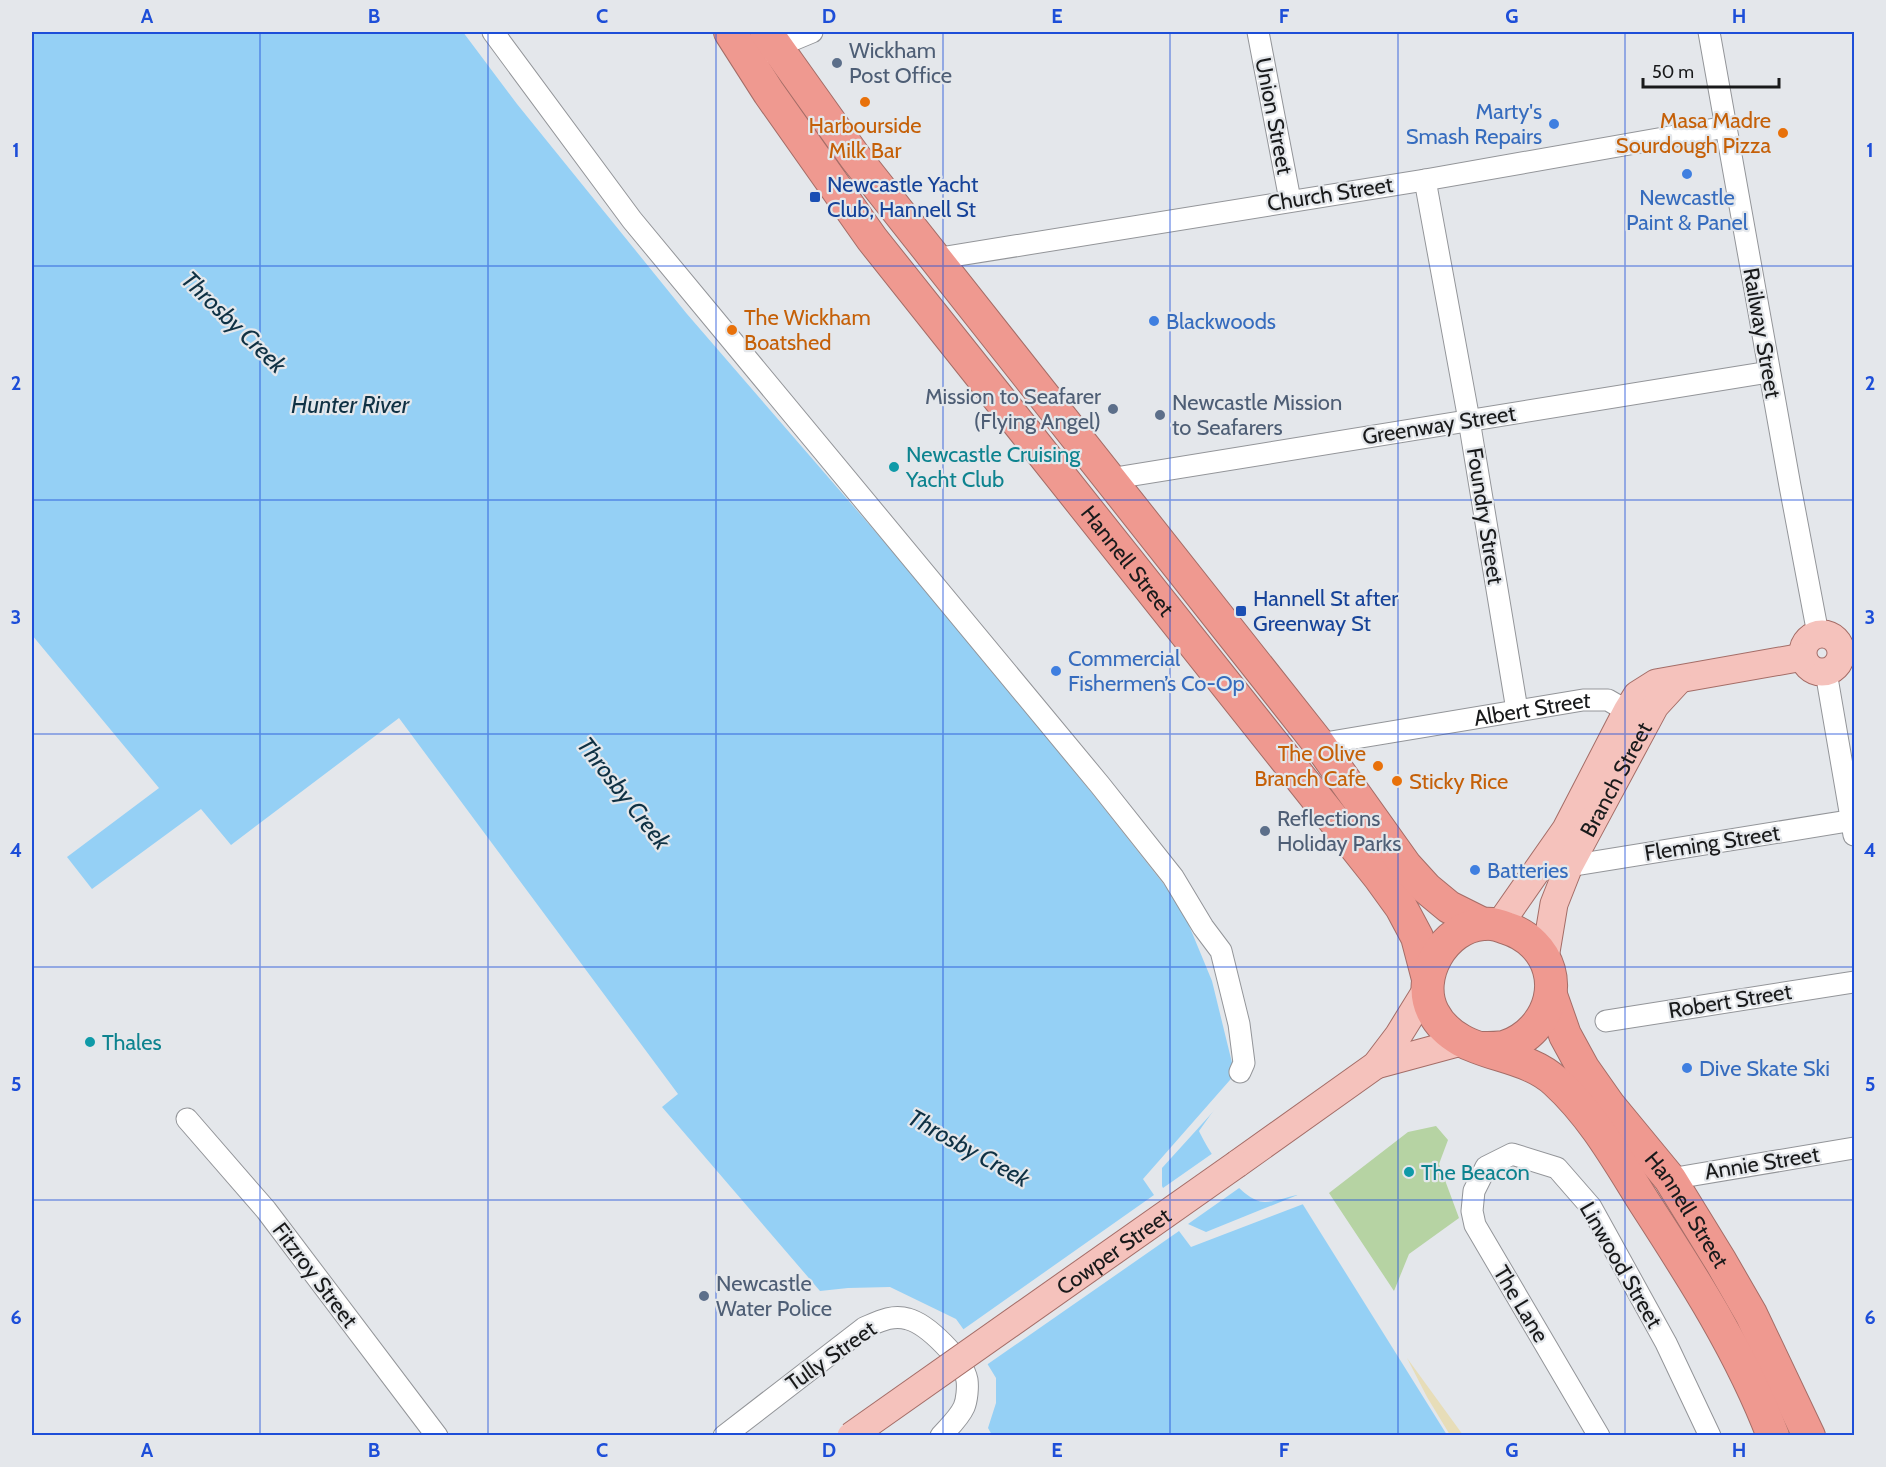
<svg xmlns="http://www.w3.org/2000/svg" width="1886" height="1467" viewBox="0 0 1886 1467" font-family="Cabin,sans-serif">
	<style>
		.green { fill: #b6d3a3 }
		.sand { fill: #e7ddb8 }
		.water { fill: #95d0f5 }
		.pier { fill: #e4e7eb }
		.lines { fill: none; stroke-linecap: round; stroke-linejoin: round }
		.minor-casing { stroke: #939599; stroke-width: 23 }
		.major-casing { stroke: #a46d67; stroke-width: 29 }
		.highway-casing { stroke: #a46d67; stroke-width: 34 }
		.minor { stroke: #fff; stroke-width: 21 }
		.major { stroke: #f5c2bc; stroke-width: 27 }
		.highway { stroke: #ef9990; stroke-width: 32 }
		.major-bridge-casing { stroke: #a46d67; stroke-width: 29; stroke-linecap: butt }
		.major-bridge { stroke: #f5c2bc; stroke-width: 27 }
		.grid { fill: none; stroke: #1d4ed8; stroke-width: 1.5; stroke-opacity: 0.55 }
		.service-dot { fill: #5c6f8a; stroke: #e4e7eb; stroke-width: 2 }
		.food-dot { fill: #e8710a; stroke: #e4e7eb; stroke-width: 2 }
		.shop-dot { fill: #3f7fe0; stroke: #e4e7eb; stroke-width: 2 }
		.transit-dot { fill: #1a4fb4; stroke: #e4e7eb; stroke-width: 2 }
		.culture-dot { fill: #0f9aa8; stroke: #e4e7eb; stroke-width: 2 }
		.labels { text-anchor: middle; dominant-baseline: central; stroke-width: 4.5; stroke-linejoin: round; paint-order: stroke }
		.service-label { font-size: 22px; fill: #4e5e75; stroke: #e4e7eb; text-anchor: start }
		.shop-label { font-size: 22px; fill: #366cbe; stroke: #e4e7eb; text-anchor: start }
		.street-label { font-size: 22px; fill: #191a1b; stroke: #e4e7eb }
		.food-label { font-size: 22px; fill: #c56008; stroke: #e4e7eb; text-anchor: end }
		.transit-label { font-size: 22px; fill: #164399; stroke: #e4e7eb; text-anchor: start }
		.culture-label { font-size: 22px; fill: #0d838f; stroke: #e4e7eb; text-anchor: start }
		.water-label { font-size: 24px; font-style: italic; fill: #0f3144; stroke: #e4e7eb }
		.neatline { fill: none; stroke: #1d4ed8; stroke-width: 2 }
		.grid-label { font-size: 20px; text-anchor: middle; font-weight: bold; fill: #1d4ed8 }
	</style>
	<rect width="100%" height="100%" fill="#e4e7eb"/>
	<path class="green" d="M1436,1126L1448,1140L1439,1164L1459,1218L1409,1254L1394,1291L1329,1193L1408,1132Z"/>
	<path class="sand" d="M1407,1358L1463,1435H1450L1427,1397Z"/>
	<path class="water" d="M32,32H463L517,104L687,314L938,604L1092,793L1181,906L1212,981L1236,1079L1199,1131C1208,1151 1241,1202 1265,1202C1275,1202 1287,1197 1297,1195L1447,1435H992L988,1428L996,1403V1378L982,1355L956,1319L890,1287L848,1288L820,1291L662,1107L678,1094L399,718L231,845L201,809L92,889L67,857L159,788L32,635Z"/>
	<path class="pier" d="M1237,1072L1239,1080L1231,1092L1162,1168V1186L1163,1188L1213,1153L1242,1186L1188,1224L1206,1232L1300,1194L1306,1203L1191,1247L1179,1231L985,1366L961,1331L1154,1195L1143,1179Z"/>
	<g class="lines">
		<g class="minor-casing">
			<g id="minor">
				<path d="M493,32L632,220L1100,785L1173,877L1203,927L1221,951L1239,1024L1244,1063L1240,1072"/>
				<path d="M1258,32L1290,200"/>
				<path d="M1709,32L1790,486L1818,634"/>
				<path d="M767,52L776,47L812,32"/>
				<path d="M1425,180L1469,420L1517,710"/>
				<path d="M934,259L1425,180L1726,127"/>
				<path d="M1109,479L1769,372"/>
				<path d="M1826,672L1854,835"/>
				<path id="s1" d="M1319,744L1583,700H1608L1627,711"/>
				<path d="M1569,866L1854,820"/>
				<path d="M1606,1021L1854,982"/>
				<path d="M187,1119L266,1210L437,1436"/>
				<path d="M1670,1179L1854,1148"/>
				<path d="M724,1436L864,1328C878,1322 892,1314 908,1319C927,1324 963,1359 967,1380C968,1387 967,1400 964,1407C959,1418 949,1427 941,1436"/>
				<path d="M1599,1436L1475,1225L1472,1211L1474,1191L1486,1167L1512,1154L1557,1168L1591,1207L1666,1343L1710,1436"/>
			</g>
		</g>
		<g class="major-casing">
			<g id="major">
				<circle cx="1822" cy="653" r="19"/>
				<path d="M1499,925L1566,829L1627,711L1637,695L1656,683L1803,657"/>
				<path id="s2" d="M1545,958L1554,904L1569,866L1655,706L1678,681"/>
				<path d="M1376,1065L1461,1042"/>
				<path d="M1237,1164L1376,1065L1398,1036L1427,989"/>
			</g>
		</g>
		<g class="highway-casing">
			<g id="highway">
				<path id="s3" d="M730,32L769,93L872,239L1380,878L1401,907L1417,937L1428,979"/>
				<path d="M766,32L855,157L1319,744L1406,866L1426,888L1449,907L1483,924"/>
				<path id="s4" d="M1551,995L1565,1035L1583,1068L1609,1105L1670,1179L1721,1262L1751,1314L1809,1436"/>
				<path d="M1481,1048C1489,1048 1497,1048 1504,1047C1515,1044 1527,1036 1534,1028C1566,992 1551,942 1506,928C1499,925 1490,923 1483,924C1444,927 1415,977 1433,1012C1457,1059 1520,1048 1556,1082C1593,1116 1617,1159 1644,1202C1692,1276 1741,1352 1773,1436"/>
			</g>
		</g>
		<use href="#minor" class="minor"/>
		<use href="#major" class="major"/>
		<use href="#highway" class="highway"/>
		<g class="major-bridge-casing">
			<g id="major-bridge">
				<path id="s5" d="M851,1436L1237,1164"/>
			</g>
		</g>
		<use href="#major-bridge" class="major-bridge"/>
	</g>
	<path class="grid" d="M260,32V1436M488,32V1436M716,32V1436M943,32V1436M1170,32V1436M1398,32V1436M1625,32V1436M32,266H1854M32,500H1854M32,734H1854M32,967H1854M32,1200H1854"/>
	<g class="service-dot">
		<circle cx="837" cy="63" r="6"/>
		<circle cx="1113" cy="409" r="6"/>
		<circle cx="1160" cy="415" r="6"/>
		<circle cx="1265" cy="831" r="6"/>
		<circle cx="704" cy="1296" r="6"/>
	</g>
	<g class="food-dot">
		<circle cx="865" cy="102" r="6"/>
		<circle cx="1783" cy="133" r="6"/>
		<circle cx="732" cy="330" r="6"/>
		<circle cx="1378" cy="766" r="6"/>
		<circle cx="1397" cy="781" r="6"/>
	</g>
	<g class="shop-dot">
		<circle cx="1554" cy="124" r="6"/>
		<circle cx="1687" cy="174" r="6"/>
		<circle cx="1154" cy="321" r="6"/>
		<circle cx="1056" cy="671" r="6"/>
		<circle cx="1475" cy="870" r="6"/>
		<circle cx="1687" cy="1068" r="6"/>
	</g>
	<g class="transit-dot">
		<rect x="809" y="191" width="12" height="12" rx="3"/>
		<rect x="1235" y="605" width="12" height="12" rx="3"/>
	</g>
	<g class="culture-dot">
		<circle cx="894" cy="467" r="6"/>
		<circle cx="90" cy="1042" r="6"/>
		<circle cx="1409" cy="1172" r="6"/>
	</g>
	<g class="labels">
		<g class="service-label">
			<text x="849" y="50">Wickham<tspan x="849" dy="25">Post Office</tspan></text>
			<text x="1101" y="396" text-anchor="end">Mission to Seafarer<tspan x="1101" dy="25">(Flying Angel)</tspan></text>
			<text x="1172" y="402">Newcastle Mission<tspan x="1172" dy="25">to Seafarers</tspan></text>
			<text x="1277" y="818">Reflections<tspan x="1277" dy="25">Holiday Parks</tspan></text>
			<text x="716" y="1283">Newcastle<tspan x="716" dy="25">Water Police</tspan></text>
		</g>
		<g class="shop-label">
			<text x="1542" y="111" text-anchor="end">Marty's<tspan x="1542" dy="25">Smash Repairs</tspan></text>
			<text x="1687" y="197" text-anchor="middle">Newcastle<tspan x="1687" dy="25">Paint &amp; Panel</tspan></text>
			<text x="1166" y="321">Blackwoods</text>
			<text x="1068" y="658">Commercial<tspan x="1068" dy="25">Fishermen’s Co-Op</tspan></text>
			<text x="1487" y="870">Batteries</text>
			<text x="1699" y="1068">Dive Skate Ski</text>
		</g>
		<g class="street-label">
			<text transform="translate(1274 116) rotate(79)">Union Street</text>
			<text transform="translate(1330 194) rotate(-9)">Church Street</text>
			<text transform="translate(1762 333) rotate(80)">Railway Street</text>
			<text transform="translate(1439 425) rotate(-9)">Greenway Street</text>
			<text transform="translate(1485 516) rotate(81)">Foundry Street</text>
			<text stroke="none"><textPath href="#s3" startOffset="662">Hannell Street</textPath></text>
			<text stroke="none"><textPath href="#s1" startOffset="216">Albert Street</textPath></text>
			<text stroke="none"><textPath href="#s2" startOffset="194">Branch Street</textPath></text>
			<text transform="translate(1712 843) rotate(-9)">Fleming Street</text>
			<text transform="translate(1730 1001) rotate(-9)">Robert Street</text>
			<text transform="translate(1762 1163) rotate(-9)">Annie Street</text>
			<text stroke="none"><textPath href="#s4" startOffset="256">Hannell Street</textPath></text>
			<text stroke="none"><textPath href="#s5" startOffset="321">Cowper Street</textPath></text>
			<text transform="translate(1621 1265) rotate(60)">Linwood Street</text>
			<text transform="translate(315 1275) rotate(53)">Fitzroy Street</text>
			<text transform="translate(1521 1304) rotate(59)">The Lane</text>
			<text transform="translate(831 1356) rotate(-35)">Tully Street</text>
		</g>
		<g class="food-label">
			<text x="1771" y="120">Masa Madre<tspan x="1771" dy="25">Sourdough Pizza</tspan></text>
			<text x="865" y="125" text-anchor="middle">Harbourside<tspan x="865" dy="25">Milk Bar</tspan></text>
			<text x="744" y="317" text-anchor="start">The Wickham<tspan x="744" dy="25">Boatshed</tspan></text>
			<text x="1366" y="753">The Olive<tspan x="1366" dy="25">Branch Cafe</tspan></text>
			<text x="1409" y="781" text-anchor="start">Sticky Rice</text>
		</g>
		<g class="transit-label">
			<text x="827" y="184">Newcastle Yacht<tspan x="827" dy="25">Club, Hannell St</tspan></text>
			<text x="1253" y="598">Hannell St after<tspan x="1253" dy="25">Greenway St</tspan></text>
		</g>
		<g class="culture-label">
			<text x="906" y="454">Newcastle Cruising<tspan x="906" dy="25">Yacht Club</tspan></text>
			<text x="102" y="1042">Thales</text>
			<text x="1421" y="1172">The Beacon</text>
		</g>
		<g class="water-label">
			<text transform="translate(234 322) rotate(44)">Throsby Creek</text>
			<text x="350" y="404">Hunter River</text>
			<text transform="translate(624 793) rotate(52)">Throsby Creek</text>
			<text transform="translate(969 1148) rotate(29)">Throsby Creek</text>
		</g>
	</g>
	<rect width="1886" height="1467" fill="none" stroke="#e4e7eb" stroke-width="66"/>
	<path d="M1643 78v9h136v-9" fill="none" stroke="#191a1b" stroke-width="3"/>
	<text x="1652" y="78" font-size="18" fill="#191a1b" stroke="#e4e7eb" stroke-width="4.5" paint-order="stroke">50 m</text>
	<rect x="33" y="33" width="1820" height="1401" class="neatline"/>
	<g class="grid-label">
		<text x="147" y="23">A</text>
		<text x="374" y="23">B</text>
		<text x="602" y="23">C</text>
		<text x="829" y="23">D</text>
		<text x="1057" y="23">E</text>
		<text x="1284" y="23">F</text>
		<text x="1512" y="23">G</text>
		<text x="1739" y="23">H</text>
		<text x="16" y="157">1</text>
		<text x="1870" y="157">1</text>
		<text x="16" y="390">2</text>
		<text x="1870" y="390">2</text>
		<text x="16" y="624">3</text>
		<text x="1870" y="624">3</text>
		<text x="16" y="857">4</text>
		<text x="1870" y="857">4</text>
		<text x="16" y="1091">5</text>
		<text x="1870" y="1091">5</text>
		<text x="16" y="1324">6</text>
		<text x="1870" y="1324">6</text>
		<text x="147" y="1457">A</text>
		<text x="374" y="1457">B</text>
		<text x="602" y="1457">C</text>
		<text x="829" y="1457">D</text>
		<text x="1057" y="1457">E</text>
		<text x="1284" y="1457">F</text>
		<text x="1512" y="1457">G</text>
		<text x="1739" y="1457">H</text>
	</g>
</svg>
